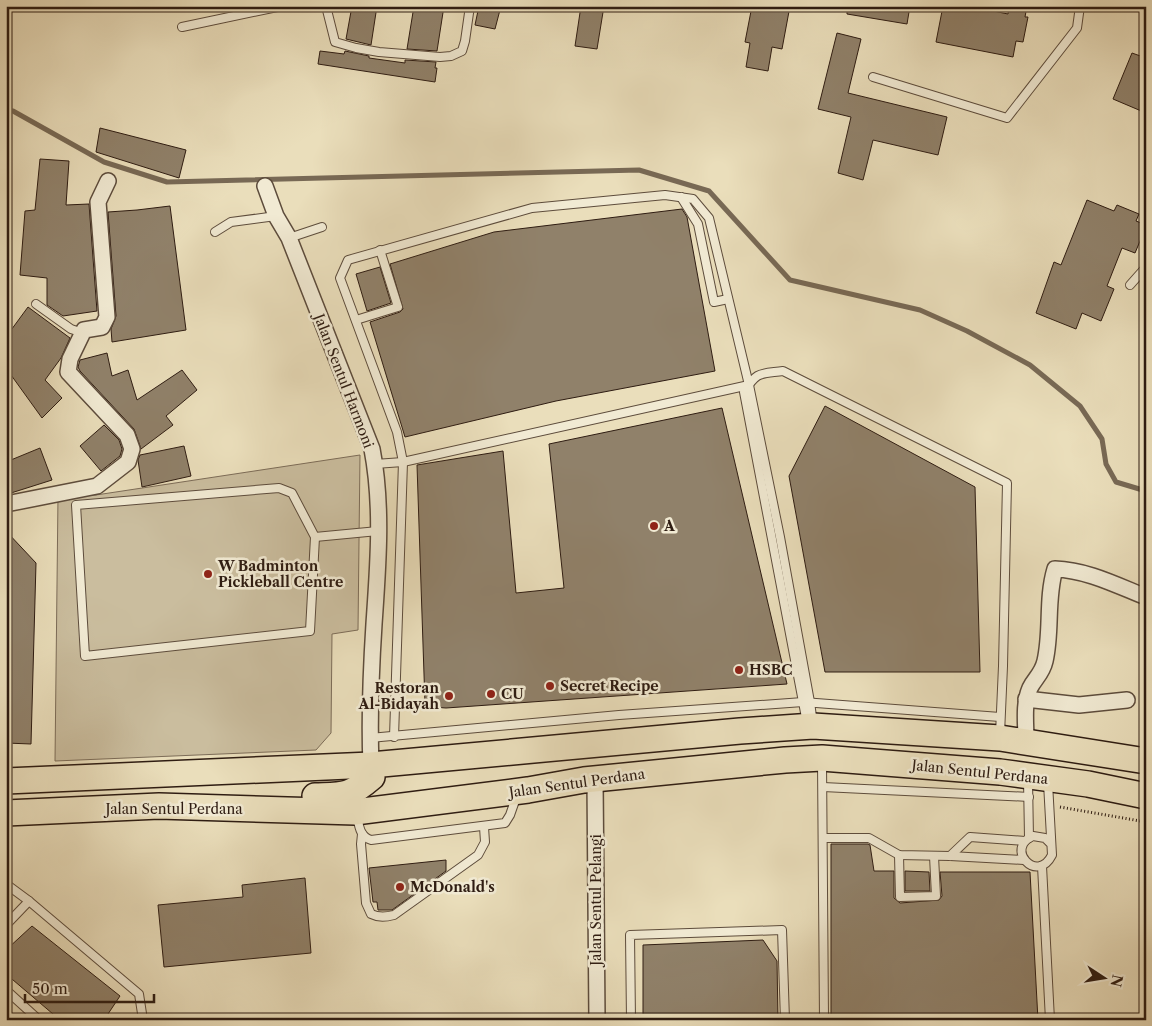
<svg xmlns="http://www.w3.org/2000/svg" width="1152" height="1026" viewBox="0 0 1152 1026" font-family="'Libre Caslon Text',serif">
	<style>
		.green { fill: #cabd9e; stroke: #7c6c58 }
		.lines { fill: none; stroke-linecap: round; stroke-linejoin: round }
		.stream { stroke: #786955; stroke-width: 5 }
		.building { fill: #90816a; stroke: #2e1c12 }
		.service-casing { stroke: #5d4c3c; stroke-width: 10 }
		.minor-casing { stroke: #5d4c3c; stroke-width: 18 }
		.primary-casing { stroke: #2e1c12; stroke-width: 28 }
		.path { stroke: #2e1c12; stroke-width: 3; stroke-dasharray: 1 2.5; stroke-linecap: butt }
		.service { stroke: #f1ead3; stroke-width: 8 }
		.minor { stroke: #f1ead3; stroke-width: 15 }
		.primary { stroke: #eadebb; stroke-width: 25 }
		.poi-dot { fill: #8f2418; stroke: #f1ead3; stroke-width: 2 }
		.labels { text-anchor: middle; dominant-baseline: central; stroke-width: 5; stroke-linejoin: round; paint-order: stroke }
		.street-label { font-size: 14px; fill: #2e1c12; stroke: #f1ead3 }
		.poi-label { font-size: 14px; font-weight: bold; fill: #2e1c12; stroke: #f1ead3; text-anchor: start }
	</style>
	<rect width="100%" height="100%" fill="#eadebb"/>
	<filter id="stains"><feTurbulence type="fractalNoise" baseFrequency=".004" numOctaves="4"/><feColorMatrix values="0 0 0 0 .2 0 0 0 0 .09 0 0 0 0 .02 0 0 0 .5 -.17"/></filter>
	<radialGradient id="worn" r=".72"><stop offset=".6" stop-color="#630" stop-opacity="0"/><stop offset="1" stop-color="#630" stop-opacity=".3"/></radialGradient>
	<path class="green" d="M360,455L358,630L332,634L331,733L316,750L55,761L58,496L96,495Z"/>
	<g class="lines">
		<path class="stream" d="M6,110L13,111L104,162L167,182L639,170L709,191L790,280L920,310L967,331L1030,365L1080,406L1102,439L1106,464L1116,482L1146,491"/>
	</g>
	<g class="building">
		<path d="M352,6H377L371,45L346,39Z"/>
		<path d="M414,6H444L437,51L407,49Z"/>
		<path d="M479,6H501L495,29L475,25Z"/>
		<path d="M581,6H604L597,49L575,46Z"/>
		<path d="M752,6H790L782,49L772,47L768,71L746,67L750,43L745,42Z"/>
		<path d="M847,6H910L907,24L847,14Z"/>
		<path d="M943,6H969L1008,14L1009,6H1027L1025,17H1028L1023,42L1016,41L1013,57L936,42Z"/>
		<path d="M837,33L861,39L848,93L947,117L938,155L873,140L863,180L838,173L851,117L818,109Z"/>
		<path d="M320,51L344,54L345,51L369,56V58L405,63V60L436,62L435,68H437L435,82L318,64Z"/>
		<path d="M1132,53L1146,58V113L1113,99Z"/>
		<path d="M100,128L186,150L179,178L96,152Z"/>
		<path d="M40,159L69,161L66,205L89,204L97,311L63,316L47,305V278L20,275L25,211L35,210Z"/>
		<path d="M1087,200L1114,211L1117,205L1139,214L1136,221L1146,225V227L1135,253L1122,248L1107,286L1114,289L1101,321L1082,313L1076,329L1036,313L1054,262L1061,265Z"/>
		<path d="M170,206L186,330L112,342L111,329L116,316L108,212L137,210Z"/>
		<path d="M682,209L687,217L715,371L556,401L405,437L370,322L400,312L403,309L390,264L494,232Z"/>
		<path d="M380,267L391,303L367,311L356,274Z"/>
		<path d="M28,307L70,338L61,358L45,380L62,398L42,418L6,368V337Z"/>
		<path d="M107,353L112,376L128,370L137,400L182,370L197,390L166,416L173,425L141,449L134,429L80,371L78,367L80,360Z"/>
		<path d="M825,406L975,487L980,672H825L789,476Z"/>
		<path d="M722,408L787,684L446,708L432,707L425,704L417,465L503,451L516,593L564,588L549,444Z"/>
		<path d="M104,425L119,440L122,449L120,456L101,471L80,446Z"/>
		<path d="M184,446L191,476L142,487L138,460L140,455Z"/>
		<path d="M40,448L52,480L11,493L6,479V462Z"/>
		<path d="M6,531L36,563L31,744L6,743Z"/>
		<path d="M831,844H868L870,845L874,871H894V898L900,903L939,900L942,896L940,872H1030L1038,1020H831Z"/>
		<path d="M446,860V871L392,910H378L377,902H373L369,868Z"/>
		<path d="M905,871L929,872L930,891H905Z"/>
		<path d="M305,878L311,953L164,967L158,905L243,897L242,885Z"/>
		<path d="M32,926L120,996L104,1020H60L6,974V950Z"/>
		<path d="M763,940L777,961L778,1020H643V945Z"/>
	</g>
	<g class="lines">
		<g class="service-casing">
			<g id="service">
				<path d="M326,6L335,42L356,48L379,52L440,57L451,56L462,51L465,41L470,6"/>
				<path d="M182,27L282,6"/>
				<path d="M873,77L1007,118L1077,28L1080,6"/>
				<path d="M681,197L698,224L714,302L728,299"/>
				<path d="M215,232L231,222L276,216"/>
				<path d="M289,238L322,227"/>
				<path d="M1130,285L1146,267"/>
				<path d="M36,304L71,329L83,333"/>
				<path d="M356,320L398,307L380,250"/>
				<path d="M375,464L403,462L749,385"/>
				<path d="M279,488L292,493L315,537L310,631L85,656L76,505Z"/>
				<path d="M315,537L378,531"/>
				<path d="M807,723L744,392C757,371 760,374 783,371L1007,483L1003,666L1000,734"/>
				<path d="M394,737L403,462L397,432L340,278L348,260L532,208L665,195L693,199L709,218L749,385L780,537L810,702L813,724"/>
				<path d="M370,738L619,715L803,702L1000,717"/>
				<path d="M822,762L824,1020"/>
				<path d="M1028,780L1029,838"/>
				<path d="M1048,783L1052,855C1037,885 1004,848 1033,836L1045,838L1051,844"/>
				<path d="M823,787L1029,797"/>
				<path d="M357,816C359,826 360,837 371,840L505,823L510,815L517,795"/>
				<path d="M362,834L361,844L366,903L371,914C379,918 386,917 394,915L478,855L485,842L484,827"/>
				<path d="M823,838H869L899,855L950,856L1024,860"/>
				<path d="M899,855L900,897L936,896L934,856"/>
				<path d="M950,856L970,837L1025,841"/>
				<path d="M1042,866L1050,1020"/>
				<path d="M6,884L29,901L139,994L143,1020"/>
				<path d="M6,925L29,901"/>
				<path d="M6,990L39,1020"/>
				<path d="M631,1020L630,935L782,930L785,1020"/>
			</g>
		</g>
		<g class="minor-casing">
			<g id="minor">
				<path d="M265,186L276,216L289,238L372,449C383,506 378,566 374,624C371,671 369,718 371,765"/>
				<path d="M6,504L97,486L128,462L132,449L127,435L68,372L70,359L84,330L102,327L107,317L98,202L108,181"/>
				<path d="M1026,699L1079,705L1127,700"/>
				<path d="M1026,741C1026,724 1023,704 1030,688C1035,678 1042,674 1045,661C1052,631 1046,599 1055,569C1087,570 1116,585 1146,597"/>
				<path d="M595,779L597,1020"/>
			</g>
		</g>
		<g class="primary-casing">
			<g id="primary">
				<path d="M6,781L371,765L740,731L813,726L1000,738L1146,761"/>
				<path d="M315,796C344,795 349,797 372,777"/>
				<path d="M6,813L159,806L355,812L528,790L584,780L785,760L822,758L1000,772L1088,784L1146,796"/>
			</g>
		</g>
		<path class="path" d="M1060,807L1146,822"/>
		<use href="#service" class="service"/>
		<use href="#minor" class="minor"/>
		<use href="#primary" class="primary"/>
	</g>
	<g class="poi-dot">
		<circle cx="654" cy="526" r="5"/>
		<circle cx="208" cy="574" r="5"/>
		<circle cx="739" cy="670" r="5"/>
		<circle cx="550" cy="686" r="5"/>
		<circle cx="491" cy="694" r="5"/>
		<circle cx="449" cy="696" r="5"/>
		<circle cx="400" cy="887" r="5"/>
	</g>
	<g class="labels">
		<g class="street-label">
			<text transform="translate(344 381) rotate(69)">Jalan Sentul Harmoni</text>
			<text transform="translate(980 772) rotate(6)">Jalan Sentul Perdana</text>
			<text transform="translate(577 783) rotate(-8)">Jalan Sentul Perdana</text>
			<text x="174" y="809">Jalan Sentul Perdana</text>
			<text transform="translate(596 900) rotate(-90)">Jalan Sentul Pelangi</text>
		</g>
		<g class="poi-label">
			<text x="664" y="526">A</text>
			<text x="218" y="566">W Badminton<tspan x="218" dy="16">Pickleball Centre</tspan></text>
			<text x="749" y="670">HSBC</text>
			<text x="560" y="686">Secret Recipe</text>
			<text x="439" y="688" text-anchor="end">Restoran<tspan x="439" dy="16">Al-Bidayah</tspan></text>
			<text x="501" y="694">CU</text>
			<text x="410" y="887">McDonald's</text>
		</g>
	</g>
	<rect width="1152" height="1026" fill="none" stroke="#eadebb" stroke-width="25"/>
	<rect x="8" y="8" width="1137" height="1011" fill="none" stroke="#2e1c12" stroke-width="2.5"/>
	<rect x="12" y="12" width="1127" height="1001" fill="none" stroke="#2e1c12"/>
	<g transform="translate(1104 978) rotate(102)" stroke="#f1ead3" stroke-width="4" paint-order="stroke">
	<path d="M0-4L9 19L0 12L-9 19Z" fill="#2e1c12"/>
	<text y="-8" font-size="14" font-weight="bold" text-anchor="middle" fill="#2e1c12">N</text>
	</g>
	<path d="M25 994v8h129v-8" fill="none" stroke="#2e1c12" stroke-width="2.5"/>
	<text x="32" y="994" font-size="15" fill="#2e1c12" stroke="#f1ead3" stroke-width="4" paint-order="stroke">50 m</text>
	<rect width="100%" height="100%" filter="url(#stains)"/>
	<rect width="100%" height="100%" fill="url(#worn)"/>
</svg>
